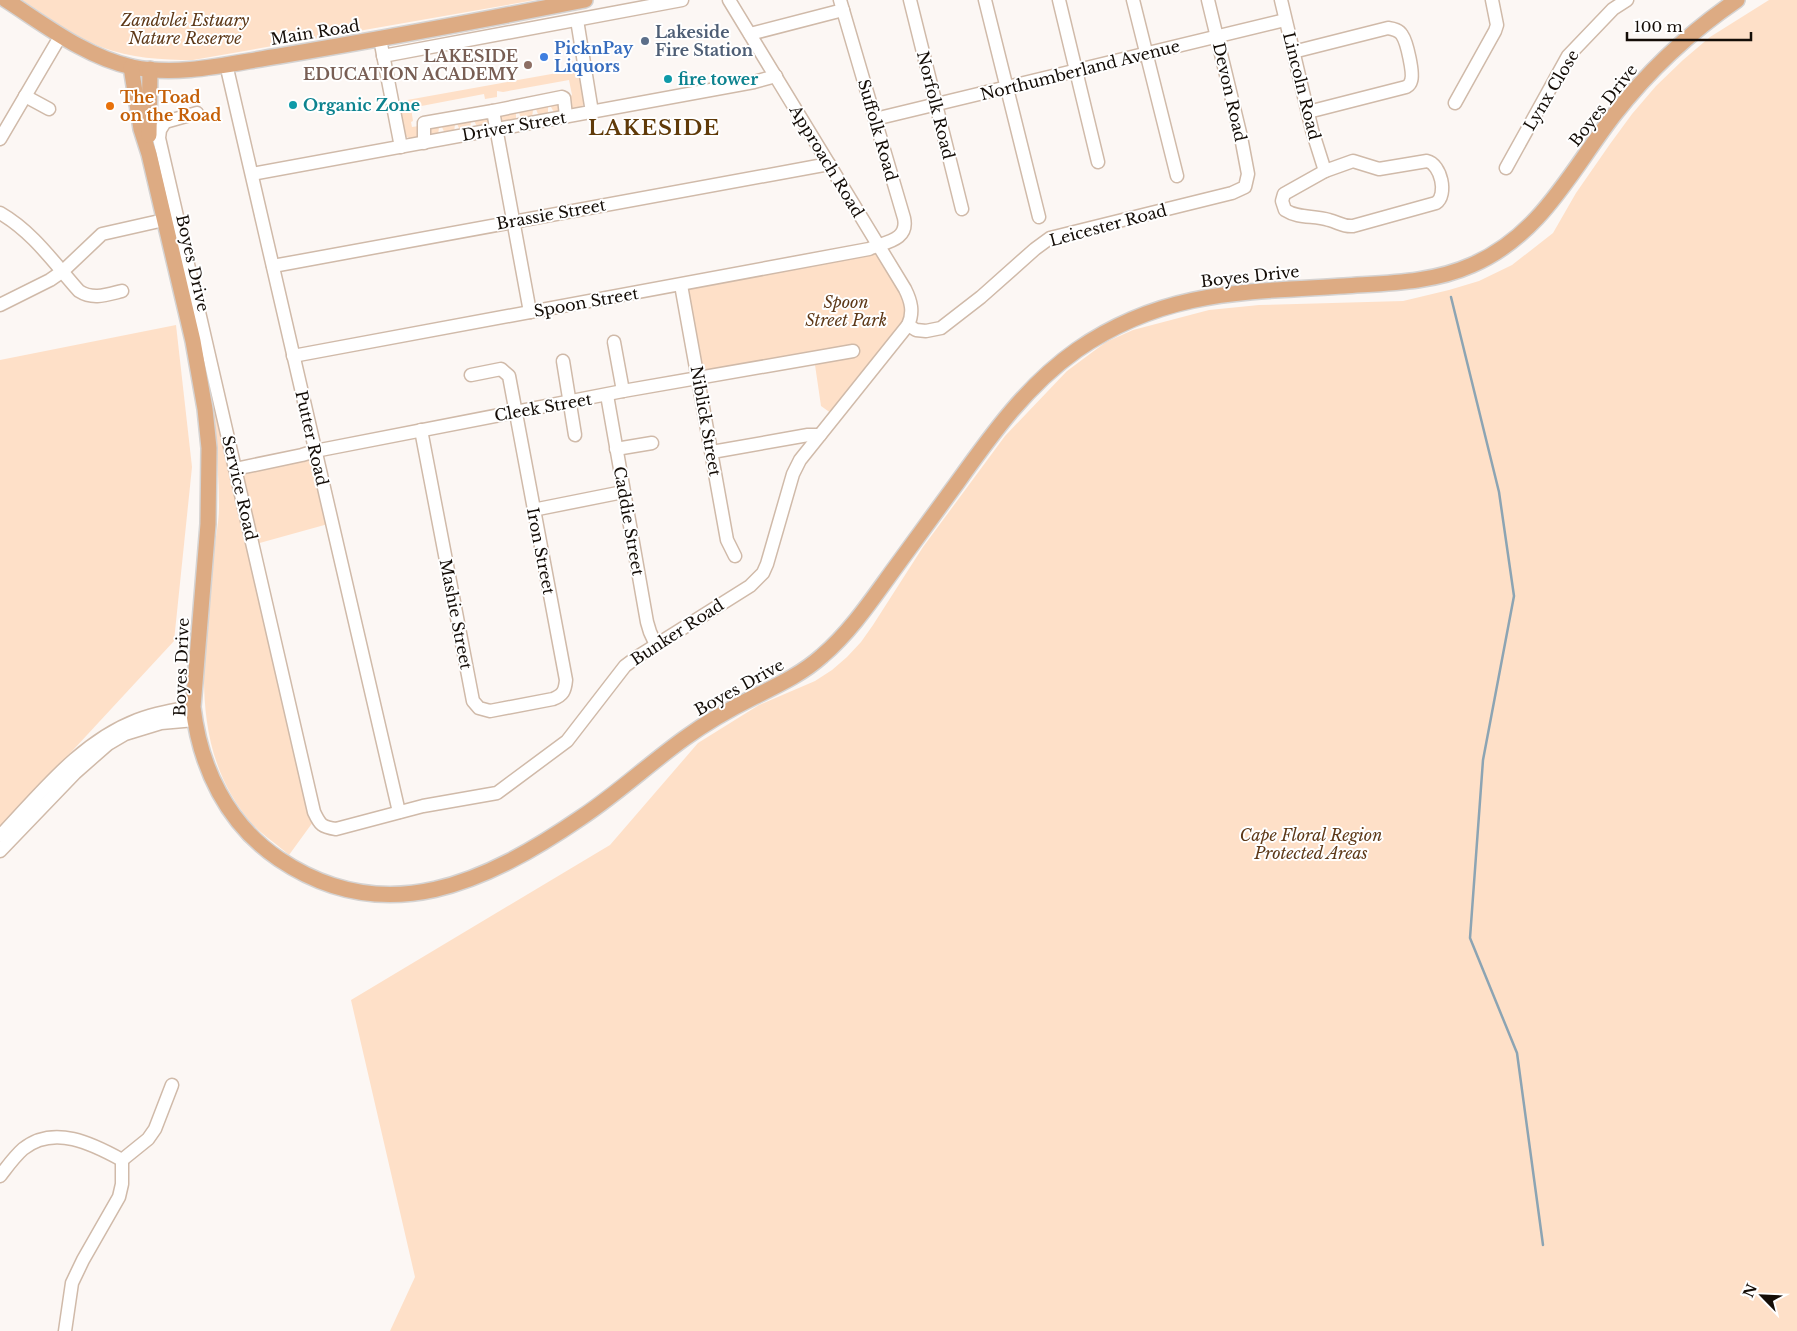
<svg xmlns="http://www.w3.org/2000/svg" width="1797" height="1331" viewBox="0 0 1797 1331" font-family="'Libre Baskerville',serif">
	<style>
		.green { fill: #fee0c8 }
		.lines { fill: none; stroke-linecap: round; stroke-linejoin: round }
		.stream { stroke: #8ca4b3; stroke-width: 2.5 }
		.minor-casing { stroke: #d0baa9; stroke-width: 15 }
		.major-casing { stroke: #d5d3d2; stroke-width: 18 }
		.minor { stroke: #fff; stroke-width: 12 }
		.major { stroke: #ddab83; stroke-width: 15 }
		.service-dot { fill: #5c6f8a; stroke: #fff; stroke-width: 2 }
		.shop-dot { fill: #3f7fe0; stroke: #fff; stroke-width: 2 }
		.education-dot { fill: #8d6e63; stroke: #fff; stroke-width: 2 }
		.culture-dot { fill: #0f9aa8; stroke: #fff; stroke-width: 2 }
		.food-dot { fill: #e8710a; stroke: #fff; stroke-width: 2 }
		.labels { text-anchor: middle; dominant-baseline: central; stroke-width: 4; stroke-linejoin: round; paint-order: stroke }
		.park-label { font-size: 16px; font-style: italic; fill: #5d3817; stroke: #fff }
		.street-label { font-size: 16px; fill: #140d07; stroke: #fff }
		.service-label { font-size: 16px; font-weight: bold; fill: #4e5e75; stroke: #fff; text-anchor: start }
		.shop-label { font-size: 16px; font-weight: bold; fill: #366cbe; stroke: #fff; text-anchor: start }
		.education-label { font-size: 16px; font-weight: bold; fill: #785e54; stroke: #fff; text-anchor: end }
		.culture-label { font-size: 16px; font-weight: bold; fill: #0d838f; stroke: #fff; text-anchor: start }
		.food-label { font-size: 16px; font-weight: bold; fill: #c56008; stroke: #fff; text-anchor: start }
		.district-label { font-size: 21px; font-weight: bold; letter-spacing: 1px; fill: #603a09; stroke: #fff }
	</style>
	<rect width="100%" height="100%" fill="#fcf7f4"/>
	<g class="green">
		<path d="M22,0H535L193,60C161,60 131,58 101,47C73,36 47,16 22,0Z"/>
		<path d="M1769,0H1797V1331H390L415,1277L351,1000L610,845L698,743L759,705L815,681L832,670L847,657L861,642L873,625L923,547L1005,436L1067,371L1106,342L1133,330L1209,310L1259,305L1403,301L1449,290L1479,281L1512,265L1553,233L1576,193L1610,144L1632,114L1656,86L1683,60L1710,37Z"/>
		<path d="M572,61L579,65L586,101L580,109L569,111L568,98L572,95L569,80L503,92L497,91V97L485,99L484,94L411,108L413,121L411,122L412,127L419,126L422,139L413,140L405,136L396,102L574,70Z"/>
		<path d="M561,102L564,112L555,114L551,107H548V115L539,117L536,109L533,110L532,118L522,120L519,113H516V121L501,124L498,113L532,110L546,104L547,106H550L551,104Z"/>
		<path d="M488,114L490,126L478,128L474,121H471L470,130L461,132L457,124H455L454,133L445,134L442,127H439L438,136L429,137L427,127Z"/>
		<path d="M878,245L912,314L835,416L821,406L814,358L698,378L681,285Z"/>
		<path d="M176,325L192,467L174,641L0,829V360Z"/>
		<path d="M204,347L313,822L289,855C278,845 264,836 254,826C186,750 204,652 213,558C215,541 219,523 219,506C219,453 211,400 204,347Z"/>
		<path d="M307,458L313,464L328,524L256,544L242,476L243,474Z"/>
	</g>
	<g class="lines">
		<path class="stream" d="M1451,297L1499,492L1514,596L1483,760L1470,938L1517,1053L1543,1245"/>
		<g class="minor-casing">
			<g id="minor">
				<path d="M910,0L962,209"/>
				<path d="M985,0L1039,217"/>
				<path d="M1059,0L1098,162"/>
				<path d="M1133,0L1177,176"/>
				<path d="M1281,0L1312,130L1325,171"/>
				<path d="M577,20L592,112"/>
				<path d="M750,34L843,10"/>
				<path d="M380,39L401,147"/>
				<path d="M1293,52L1388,28C1394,29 1399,30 1402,35C1407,42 1414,74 1411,81C1410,85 1409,85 1406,87L1308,112"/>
				<path d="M383,56L682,0"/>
				<path d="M226,64L399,812"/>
				<path d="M25,96L49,109"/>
				<path d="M1455,103L1495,31L1497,25L1492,0"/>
				<path d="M493,111L562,97L564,98L566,116"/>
				<path d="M197,113L165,122L160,130L159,138L314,812C320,825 322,827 336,829L423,806L497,793L567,741L625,666L637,657L750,586L763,573L767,564L793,474L800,460L908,325C914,312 911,301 905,289L729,0"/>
				<path d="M875,119L1285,20"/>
				<path d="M0,139L61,35"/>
				<path d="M424,143V123L493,111L530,312"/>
				<path d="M1353,161L1379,169L1427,161C1441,164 1448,195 1436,203L1353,226C1343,227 1338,222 1329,220C1314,215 1299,219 1285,210L1282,201L1284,194L1325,171Z"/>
				<path d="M1506,168L1568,56L1613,9L1627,0"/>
				<path d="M252,174L754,82L776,76"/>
				<path d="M0,213C33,232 54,263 79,291C93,300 106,295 122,291"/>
				<path d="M273,266L829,164"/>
				<path d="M681,285L727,540L735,556"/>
				<path d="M0,305L50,280L63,271L102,234L164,220"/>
				<path d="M908,325L916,330L926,331L941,328L981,297L1035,249L1050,238L1232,193L1245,187L1248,174L1241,137L1208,0"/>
				<path d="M614,342L623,391"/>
				<path d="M293,356L869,249C884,242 909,241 904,218L840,0"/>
				<path d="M563,361L575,435"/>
				<path d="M607,395L647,622L650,632L656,645"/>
				<path d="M421,430L473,701L479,708L490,711L553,699C563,695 565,691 566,680L509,376L501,369L471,375"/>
				<path d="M616,449L652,443"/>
				<path d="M712,452L808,435H820"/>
				<path d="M235,469L302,455L315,451L623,391L853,351"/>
				<path d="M533,510L623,492"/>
				<path d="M0,836C41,793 80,742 137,720C155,713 174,710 193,707"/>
				<path d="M0,851L75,773L108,744L125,734L161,723L195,720"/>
				<path d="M122,1160L148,1139L155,1129L172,1085"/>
				<path d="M0,1176C7,1167 14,1157 23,1149C54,1124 93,1144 122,1160"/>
				<path d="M65,1331L72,1283L83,1260L119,1197L122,1184V1160"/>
			</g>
		</g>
		<g class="major-casing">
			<g id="major">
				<path d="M6,0C45,25 86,57 132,67C180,77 232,63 279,56C381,39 483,20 585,0"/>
				<path d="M131,67L141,129L149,154L193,341L205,409L209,448L208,524L193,707C200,767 227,824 279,859C386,931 487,882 582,817C618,793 650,763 685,738C707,722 730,709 754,697C778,685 802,674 822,656C850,632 871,601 892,572C914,542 935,513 957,483C992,434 1027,385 1077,350C1164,290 1244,292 1344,286C1388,283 1432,283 1472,265C1541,235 1570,172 1614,115C1649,70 1690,32 1737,0"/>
				<path d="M149,135L150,69"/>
			</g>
		</g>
		<use href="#minor" class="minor"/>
		<use href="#major" class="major"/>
	</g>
	<circle class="service-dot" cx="645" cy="41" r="5"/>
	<circle class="shop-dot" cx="544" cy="57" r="5"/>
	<circle class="education-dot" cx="528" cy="65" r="5"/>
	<g class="culture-dot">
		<circle cx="668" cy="79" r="5"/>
		<circle cx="293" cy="105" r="5"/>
	</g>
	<circle class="food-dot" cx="110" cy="106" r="5"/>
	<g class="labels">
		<g class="park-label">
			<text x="185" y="20">Zandvlei Estuary<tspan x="185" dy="18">Nature Reserve</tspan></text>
			<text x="846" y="302">Spoon<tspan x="846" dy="18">Street Park</tspan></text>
			<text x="1311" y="835">Cape Floral Region<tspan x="1311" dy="18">Protected Areas</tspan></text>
		</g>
		<g class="street-label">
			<text transform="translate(315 32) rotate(-9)">Main Road</text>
			<text transform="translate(1080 70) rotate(-14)">Northumberland Avenue</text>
			<text transform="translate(1302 86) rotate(76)">Lincoln Road</text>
			<text transform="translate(1551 90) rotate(-59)">Lynx Close</text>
			<text transform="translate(1230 92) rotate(77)">Devon Road</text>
			<text transform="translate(936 105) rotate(76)">Norfolk Road</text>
			<text transform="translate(1603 105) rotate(-52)">Boyes Drive</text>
			<text transform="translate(514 126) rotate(-10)">Driver Street</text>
			<text transform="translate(878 130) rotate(74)">Suffolk Road</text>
			<text transform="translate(827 161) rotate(59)">Approach Road</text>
			<text transform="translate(551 214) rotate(-10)">Brassie Street</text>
			<text transform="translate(1108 225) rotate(-15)">Leicester Road</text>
			<text transform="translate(193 263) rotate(77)">Boyes Drive</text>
			<text transform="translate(1250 276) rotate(-6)">Boyes Drive</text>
			<text transform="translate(586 302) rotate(-10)">Spoon Street</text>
			<text transform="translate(543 407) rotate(-10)">Cleek Street</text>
			<text transform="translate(706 421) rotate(80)">Niblick Street</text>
			<text transform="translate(312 438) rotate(77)">Putter Road</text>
			<text transform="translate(240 488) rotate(77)">Service Road</text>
			<text transform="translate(629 521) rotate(80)">Caddie Street</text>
			<text transform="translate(541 551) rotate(79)">Iron Street</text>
			<text transform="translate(456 614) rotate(79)">Mashie Street</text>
			<text transform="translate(677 632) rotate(-33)">Bunker Road</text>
			<text transform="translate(181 667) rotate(-88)">Boyes Drive</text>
			<text transform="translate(739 687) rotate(-29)">Boyes Drive</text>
		</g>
		<g class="service-label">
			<text x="655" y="32">Lakeside<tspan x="655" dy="18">Fire Station</tspan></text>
		</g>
		<g class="shop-label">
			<text x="554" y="48">PicknPay<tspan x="554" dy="18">Liquors</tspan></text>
		</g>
		<g class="education-label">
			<text x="518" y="56">LAKESIDE<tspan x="518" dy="18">EDUCATION ACADEMY</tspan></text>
		</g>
		<g class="culture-label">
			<text x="678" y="79">fire tower</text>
			<text x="303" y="105">Organic Zone</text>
		</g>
		<g class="food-label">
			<text x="120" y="97">The Toad<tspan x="120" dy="18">on the Road</tspan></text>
		</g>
		<g class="district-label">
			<text x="654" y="128">LAKESIDE</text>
		</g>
	</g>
	<g transform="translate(1762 1296) rotate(294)" stroke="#ffffff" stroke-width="4" paint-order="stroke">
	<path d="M0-4L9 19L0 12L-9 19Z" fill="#140d07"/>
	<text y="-8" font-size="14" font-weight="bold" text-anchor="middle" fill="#140d07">N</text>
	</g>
	<path d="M1627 32v8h124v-8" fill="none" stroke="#140d07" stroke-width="2.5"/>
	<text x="1634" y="32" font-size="15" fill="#140d07" stroke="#ffffff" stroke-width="4" paint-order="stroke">100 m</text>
</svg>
